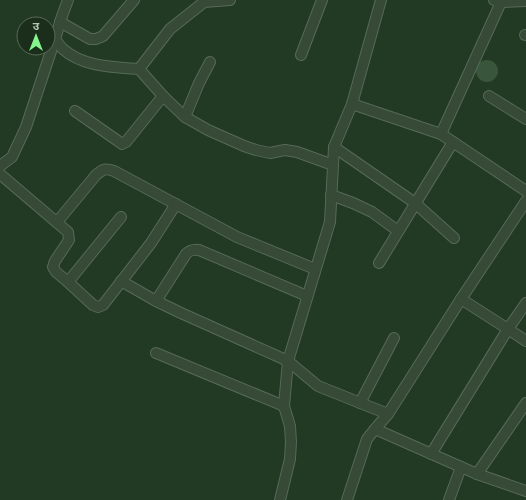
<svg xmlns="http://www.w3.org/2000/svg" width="526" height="500" viewBox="0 0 526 500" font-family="Commissioner,'Noto Sans Devanagari',sans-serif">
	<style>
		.building { fill: #39553b }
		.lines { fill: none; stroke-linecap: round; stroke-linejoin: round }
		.minor-casing { stroke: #566a58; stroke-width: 12 }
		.minor { stroke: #364a37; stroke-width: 10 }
	</style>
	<rect width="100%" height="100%" fill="#223923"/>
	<circle class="building" cx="487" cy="71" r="11"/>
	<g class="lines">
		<g class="minor-casing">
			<g id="minor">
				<path d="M68,0L62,16L55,39C57,42 60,46 63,49C83,67 113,67 139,69L163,96L185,117L208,130L244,146L256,150L270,153L285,150L297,152L333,165"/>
				<path d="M494,0L501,2L526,1"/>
				<path d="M60,22L90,39H96L103,36L134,0"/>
				<path d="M525,35H526"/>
				<path d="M301,55L322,0"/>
				<path d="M139,69L170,29L204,2L230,0"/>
				<path d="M489,96L526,119"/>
				<path d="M352,104L381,0"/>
				<path d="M75,111L118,141L122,144L126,142L163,96"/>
				<path d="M185,117L199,83L210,62"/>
				<path d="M441,134L502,0"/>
				<path d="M334,147L415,203L454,238"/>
				<path d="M0,166L12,157L26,127L55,39"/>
				<path d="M0,174L68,232L69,240L55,261L53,267L56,272L68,282L121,217"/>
				<path d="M331,195L353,203L372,212L398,231"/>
				<path d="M57,222L96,175C103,169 105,168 114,171L237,237L315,269"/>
				<path d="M379,263L453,142"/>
				<path d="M121,281L156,301L181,313L288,361L318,386L388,414L461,299L526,201"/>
				<path d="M68,282L93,305L98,307L103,305L151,243L176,204"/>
				<path d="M461,299L508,329L526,341"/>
				<path d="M156,301L186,254C190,250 193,249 199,250L307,296"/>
				<path d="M156,353L284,406"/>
				<path d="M360,403L394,338"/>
				<path d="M388,414L375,429L477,474L526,491"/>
				<path d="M431,454L508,329L526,303"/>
				<path d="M477,474L526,403"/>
				<path d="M280,500L290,459L291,442L290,426L284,406L288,361L330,222L334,147L352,104L441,134L526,191"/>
				<path d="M347,500L367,439L375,429"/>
				<path d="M449,500L461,467"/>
			</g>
		</g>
		<use href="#minor" class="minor"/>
	</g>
	<g transform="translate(36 36)"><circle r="19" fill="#1b2e1c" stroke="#576b58"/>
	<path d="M0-3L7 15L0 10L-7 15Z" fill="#86f590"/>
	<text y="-6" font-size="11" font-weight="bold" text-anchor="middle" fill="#b1c6b3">उ</text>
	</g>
</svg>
